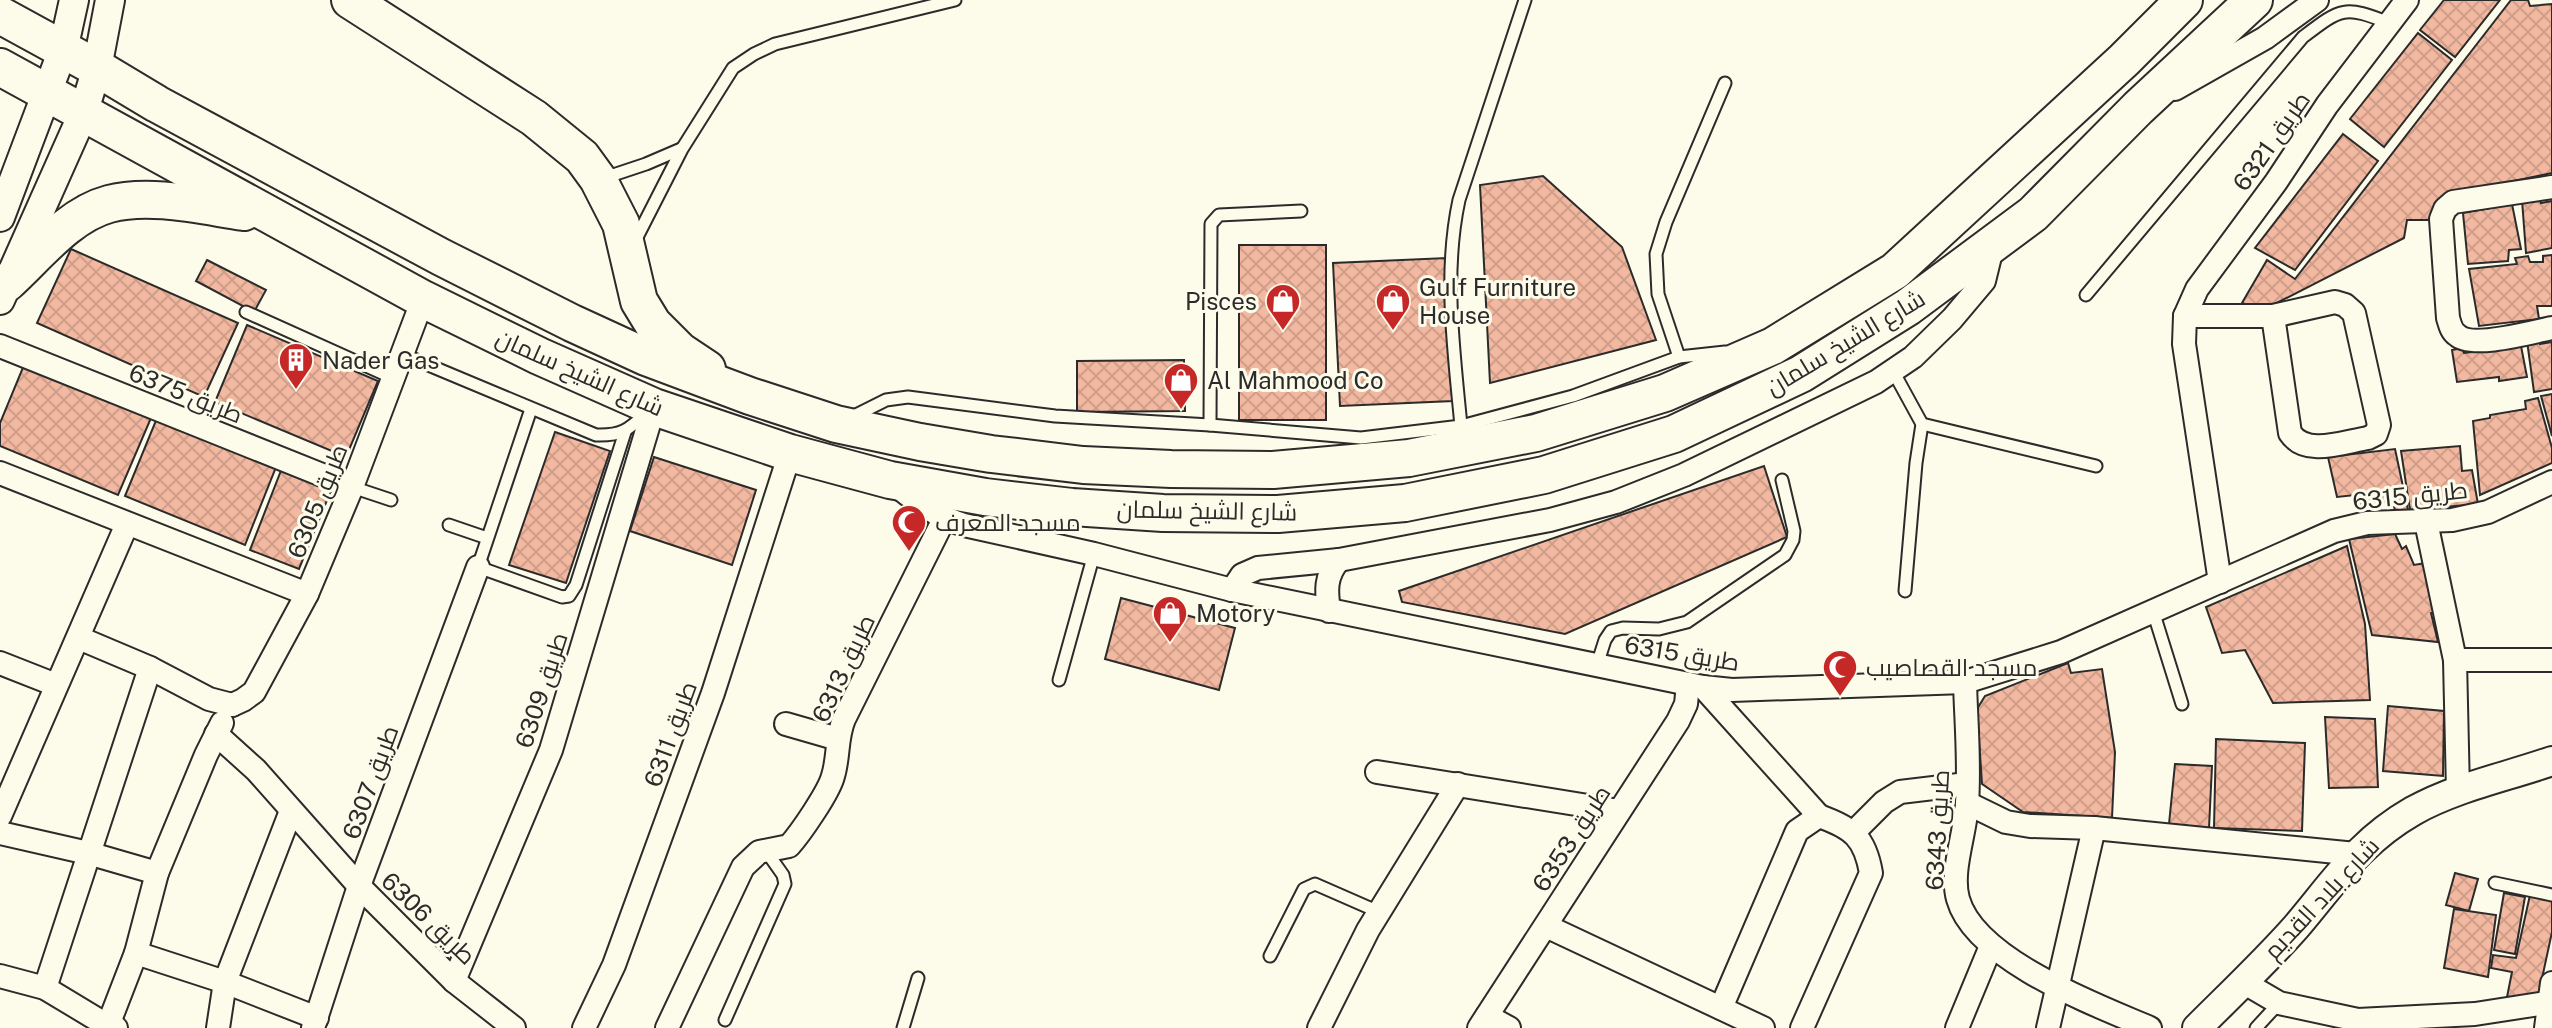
<svg xmlns="http://www.w3.org/2000/svg" width="2552" height="1028" viewBox="0 0 2552 1028" font-family="'Public Sans',Cairo,sans-serif">
	<style>
		.building { fill: url(#building-cross-hatch); stroke: #2b2b2b; stroke-width: 2 }
		.lines { fill: none; stroke-linecap: round; stroke-linejoin: round }
		.service-casing { stroke: #2b2b2b; stroke-width: 15 }
		.minor-casing { stroke: #2b2b2b; stroke-width: 26 }
		.tertiary-casing { stroke: #2b2b2b; stroke-width: 32 }
		.primary-casing { stroke: #2b2b2b; stroke-width: 40 }
		.service { stroke: #fdfbea; stroke-width: 11 }
		.minor { stroke: #fdfbea; stroke-width: 22 }
		.tertiary { stroke: #fdfbea; stroke-width: 28 }
		.primary { stroke: #fdfbea; stroke-width: 36 }
		.labels { text-anchor: middle; dominant-baseline: central; stroke-width: 6; stroke-linejoin: round; paint-order: stroke }
		.street-label { font-size: 24px; fill: #2b2b2b; stroke: #fdfbea }
		.poi-label { font-size: 24px; fill: #2b2b2b; stroke: #fdfbea; text-anchor: start }
	</style>
	<defs>
		<pattern id="building-cross-hatch" width="8" height="8" patternUnits="userSpaceOnUse" patternTransform="scale(2)"><rect width="8" height="8" fill="#f2b8a0"/><path d="M0 0l8 8M0 8l8-8" fill="none" stroke="#d09e8a"/></pattern>
	</defs>
	<rect width="100%" height="100%" fill="#fdfbea"/>
	<g class="building">
		<path d="M2444,0H2500L2455,57L2420,30Z"/>
		<path d="M2511,0H2528L2530,6L2552,4V173L2454,194L2431,220H2407L2404,238L2263,310L2242,303L2267,260L2295,279Z"/>
		<path d="M2418,33L2452,60L2384,147L2350,119Z"/>
		<path d="M2343,134L2378,161L2295,270L2255,248Z"/>
		<path d="M1543,176L1622,247L1656,340L1490,383L1480,185Z"/>
		<path d="M2538,195L2541,203L2552,201V248L2526,253L2522,200Z"/>
		<path d="M2512,204L2521,249L2509,250L2508,261L2468,264L2463,213Z"/>
		<rect x="1239" y="245" width="87" height="175"/>
		<path d="M71,249L238,323L204,397L37,323Z"/>
		<path d="M2552,255V306H2537L2539,319L2479,326L2469,269L2517,264L2515,258L2528,256L2530,262H2543V256Z"/>
		<path d="M1447,258L1453,401L1340,406L1333,263Z"/>
		<path d="M207,260L266,290L254,312L196,281Z"/>
		<path d="M247,325L378,381L346,457L215,402Z"/>
		<path d="M2538,337L2540,344L2552,342V389L2534,392L2527,341Z"/>
		<path d="M2495,344L2497,350L2521,346L2527,377L2499,381V377L2457,382L2452,350L2462,348L2464,353L2481,351V346Z"/>
		<path d="M1184,360L1185,411L1077,412V361Z"/>
		<path d="M24,365L151,418L118,495L0,446V423Z"/>
		<path d="M2552,394V436L2541,396Z"/>
		<path d="M2538,398L2552,448V463L2480,495L2473,421L2490,418V415L2526,409L2525,401Z"/>
		<path d="M157,418L276,467L245,545L125,496Z"/>
		<path d="M555,432L610,451L566,583L509,565Z"/>
		<path d="M2460,446L2462,471L2472,470L2478,504L2410,510L2401,451Z"/>
		<path d="M2395,449L2408,510L2395,511L2393,501L2379,502L2381,506L2358,508L2355,495L2337,497L2328,457Z"/>
		<path d="M654,457L756,490L732,565L630,531Z"/>
		<path d="M1764,466L1787,537L1565,634L1402,602L1399,591Z"/>
		<path d="M282,468L332,488L299,569L250,550Z"/>
		<path d="M2395,534L2402,549L2406,546L2414,565L2426,563L2439,612L2431,613L2438,642L2372,635L2349,539Z"/>
		<path d="M2347,546L2365,624L2370,700L2273,703L2245,650L2222,653L2206,607Z"/>
		<path d="M1121,598L1235,628L1219,690L1105,659Z"/>
		<path d="M2068,663L2071,673L2102,669L2115,752L2112,818L2023,812L1982,784L1977,709L1985,696Z"/>
		<path d="M2388,706L2444,711L2443,776L2383,771Z"/>
		<path d="M2325,717L2375,719L2378,787L2329,788Z"/>
		<path d="M2216,739L2305,743L2302,831L2214,828Z"/>
		<path d="M2175,764L2212,766L2209,828L2169,824Z"/>
		<path d="M2455,873L2478,879L2469,911L2446,905Z"/>
		<path d="M2504,893L2525,897L2515,954L2494,950Z"/>
		<path d="M2530,895L2552,901V932L2538,997H2507L2512,972L2491,968L2493,955L2516,958Z"/>
		<path d="M2454,909L2496,915L2488,977L2444,968Z"/>
	</g>
	<g class="lines">
		<g class="service-casing">
			<g id="service">
				<path d="M604,178L646,164L681,149"/>
				<path d="M634,243L682,149L733,68L754,54L775,44L955,0"/>
				<path d="M2086,295L2303,37C2341,8 2344,5 2389,23"/>
				<path d="M246,312L393,378"/>
				<path d="M402,354L596,435C623,436 629,429 649,411"/>
				<path d="M1679,357L1658,294L1656,254L1666,222L1725,83"/>
				<path d="M1893,371L1922,424L1916,463L1905,591"/>
				<path d="M531,409L478,567L562,597L569,596L576,585L625,432"/>
				<path d="M852,417L886,400L908,397L1055,416L1210,425L1361,438L1461,426L1573,396L1679,357L1725,352"/>
				<path d="M1922,424L2096,466"/>
				<path d="M1210,425L1211,224L1219,215L1301,211"/>
				<path d="M1461,426C1454,351 1443,274 1459,200L1525,0"/>
				<path d="M352,487L391,500"/>
				<path d="M449,525L487,538"/>
				<path d="M2153,611L2182,704"/>
				<path d="M1597,665L1605,640L1611,631L1623,628L1659,629L1687,622L1785,555L1793,540L1794,531L1782,480"/>
				<path d="M1059,680L1094,554"/>
				<path d="M2495,883L2552,895"/>
				<path d="M1270,956L1304,889L1315,884L1379,912"/>
				<path d="M725,1020L785,884L783,875L766,851"/>
				<path d="M903,1028L918,978"/>
				<path d="M2256,1028L2279,1003"/>
			</g>
		</g>
		<g class="minor-casing">
			<g id="minor">
				<path d="M2175,89L2265,38L2317,0"/>
				<path d="M2552,187L2453,202L2445,209L2441,219L2448,318C2450,324 2451,331 2457,335C2472,349 2532,332 2552,328"/>
				<path d="M2185,316H2273L2335,302L2345,305L2354,313L2379,425L2376,434L2368,438C2343,442 2306,457 2290,433L2273,316"/>
				<path d="M0,346L352,487"/>
				<path d="M0,473L307,594"/>
				<path d="M897,486C918,504 938,517 964,525L1094,554L1232,590L1703,687L1732,690L1965,682L2061,652L2334,531L2367,523L2452,520L2488,512L2552,482"/>
				<path d="M2426,522L2455,660L2458,791"/>
				<path d="M2220,582L2184,344L2185,316L2197,289L2276,182L2327,105L2407,0"/>
				<path d="M1232,590L1242,575L1258,568L1339,560L1550,520L1616,502L1684,475L1876,382L1913,357L1952,319L1984,281L1993,244"/>
				<path d="M1329,611C1326,591 1325,576 1339,560"/>
				<path d="M79,638L150,668L209,699L232,705"/>
				<path d="M2455,660H2552"/>
				<path d="M0,663L56,685"/>
				<path d="M1965,682C1966,722 1970,763 1967,803C1966,832 1950,871 1958,899C1975,960 2096,1005 2150,1028"/>
				<path d="M1703,687L1819,816"/>
				<path d="M232,705L243,700L254,692L307,594L352,487L423,299"/>
				<path d="M786,724L838,739"/>
				<path d="M216,734L256,770L359,886L454,981L514,1028"/>
				<path d="M1377,772L1619,811"/>
				<path d="M1967,803L2006,822L2030,826L2094,828L2356,854"/>
				<path d="M0,816L127,524"/>
				<path d="M1854,832L1884,802L1900,792L1967,784"/>
				<path d="M0,833L88,853L157,873"/>
				<path d="M1546,926L1763,1028"/>
				<path d="M136,953L225,982L317,1018"/>
				<path d="M0,976L45,988L108,1026L116,1028"/>
				<path d="M454,981L551,750L654,407"/>
				<path d="M2243,982L2279,1003L2358,1020L2475,1014L2552,1002"/>
				<path d="M45,988L150,668"/>
				<path d="M1721,1008L1797,831L1819,816C1853,828 1865,838 1871,873L1802,1028"/>
				<path d="M1487,1016L1509,1028"/>
				<path d="M107,1028L136,953L157,873L206,755L222,723"/>
				<path d="M218,1028L225,982L291,811"/>
				<path d="M313,1028L359,886L478,567"/>
				<path d="M584,1028L614,965L713,693L790,453"/>
				<path d="M667,1028L743,867L759,852L789,846C800,834 829,792 833,776C839,757 836,738 844,719L944,519"/>
				<path d="M1319,1028L1368,930L1458,784"/>
				<path d="M1479,1028L1678,721L1686,704L1688,684"/>
				<path d="M1957,1028L1991,946"/>
				<path d="M2048,1028L2094,828"/>
				<path d="M2546,1028L2552,983"/>
			</g>
		</g>
		<g class="tertiary-casing">
			<g id="tertiary">
				<path d="M0,217L63,50L74,0"/>
				<path d="M0,300L83,114L97,68L110,0"/>
				<path d="M2197,1028C2230,995 2265,962 2296,927C2335,881 2359,842 2413,811C2456,787 2506,777 2552,761"/>
			</g>
		</g>
		<g class="primary-casing">
			<g id="primary">
				<path d="M350,0L534,118L582,157L598,179L621,224L639,301L653,324L680,351L707,369"/>
				<path d="M0,15L97,68L157,104L441,257L572,323L646,357L750,396L836,424L920,442L991,454L1083,465L1171,469L1273,470L1409,458L1536,433L1665,393L1773,346L1895,271L2124,60L2184,0"/>
				<path d="M0,67L423,299L539,356L654,407L790,453L890,480L985,497L1072,507L1163,513L1278,514L1405,503L1544,475L1674,434L1801,374L1908,307L2033,214L2138,108L2254,0"/>
				<path d="M7,283C37,256 68,215 109,204C150,193 203,206 244,212"/>
			</g>
		</g>
		<use href="#service" class="service"/>
		<use href="#minor" class="minor"/>
		<use href="#tertiary" class="tertiary"/>
		<use href="#primary" class="primary"/>
	</g>
	<defs>
		<g id="shop-pin" transform="scale(1.8)"><path d="M0 17L-7.5 6A9.5 9.5 0 1 1 7.5 6Z" fill="#c62828" stroke="#fdfbea"/><path d="M-5-2.5h2.3a2.7 3.5 0 0 1 5.4 0H5L5.5 6h-11ZM-1.5-2.5h3a1.5 2.3 0 0 0-3 0Z" fill="#fff"/></g>
		<g id="building-pin" transform="scale(1.8)"><path d="M0 17L-7.5 6A9.5 9.5 0 1 1 7.5 6Z" fill="#c62828" stroke="#fdfbea"/><path d="M-4-6H4V6H1V3H-1V6H-4ZM-2.5-4.3h1.7v1.8h-1.7ZM.8-4.3h1.7v1.8H.8ZM-2.5-1h1.7V.8h-1.7ZM.8-1h1.7V.8H.8Z" fill="#fff"/></g>
		<g id="mosque-pin" transform="scale(1.8)"><path d="M0 17L-7.5 6A9.5 9.5 0 1 1 7.5 6Z" fill="#c62828" stroke="#fdfbea"/><path d="M3.5-4.9A6 6 0 1 0 3.5 4.9A5 5 0 1 1 3.5-4.9Z" fill="#fff"/></g>
	</defs>
	<g fill-rule="evenodd">
		<use href="#shop-pin" x="1283" y="301"/>
		<use href="#shop-pin" x="1393" y="301"/>
		<use href="#building-pin" x="296" y="360"/>
		<use href="#shop-pin" x="1181" y="380"/>
		<use href="#mosque-pin" x="909" y="522"/>
		<use href="#shop-pin" x="1170" y="613"/>
		<use href="#mosque-pin" x="1840" y="667"/>
	</g>
	<g class="labels">
		<g class="street-label">
			<text transform="translate(2271 141) rotate(-55)">طريق 6321</text>
			<text transform="translate(1845 342) rotate(-31)">شارع الشيخ سلمان</text>
			<text transform="translate(580 372) rotate(24)">شارع الشيخ سلمان</text>
			<text transform="translate(186 393) rotate(22)">طريق 6375</text>
			<text transform="translate(2410 495) rotate(-6)">طريق 6315</text>
			<text transform="translate(317 501) rotate(-68)">طريق 6305</text>
			<text transform="translate(1207 510) rotate(1)">شارع الشيخ سلمان</text>
			<text transform="translate(1682 653) rotate(9)">طريق 6315</text>
			<text transform="translate(843 668) rotate(-65)">طريق 6313</text>
			<text transform="translate(541 690) rotate(-72)">طريق 6309</text>
			<text transform="translate(670 734) rotate(-70)">طريق 6311</text>
			<text transform="translate(370 782) rotate(-70)">طريق 6307</text>
			<text transform="translate(1937 830) rotate(-87)">طريق 6343</text>
			<text transform="translate(1571 838) rotate(-57)">طريق 6353</text>
			<text transform="translate(2321 898) rotate(-47)">شارع بلاد القديم</text>
			<text transform="translate(429 918) rotate(44)">طريق 6306</text>
		</g>
		<g class="poi-label">
			<text x="1419" y="287">Gulf Furniture<tspan x="1419" dy="28">House</tspan></text>
			<text x="1257" y="301" text-anchor="end">Pisces</text>
			<text x="322" y="360">Nader Gas</text>
			<text x="1207" y="380">Al Mahmood Co</text>
			<text x="935" y="522">مسجد المعرف</text>
			<text x="1196" y="613">Motory</text>
			<text x="1866" y="667">مسجد القصاصيب</text>
		</g>
	</g>
</svg>
